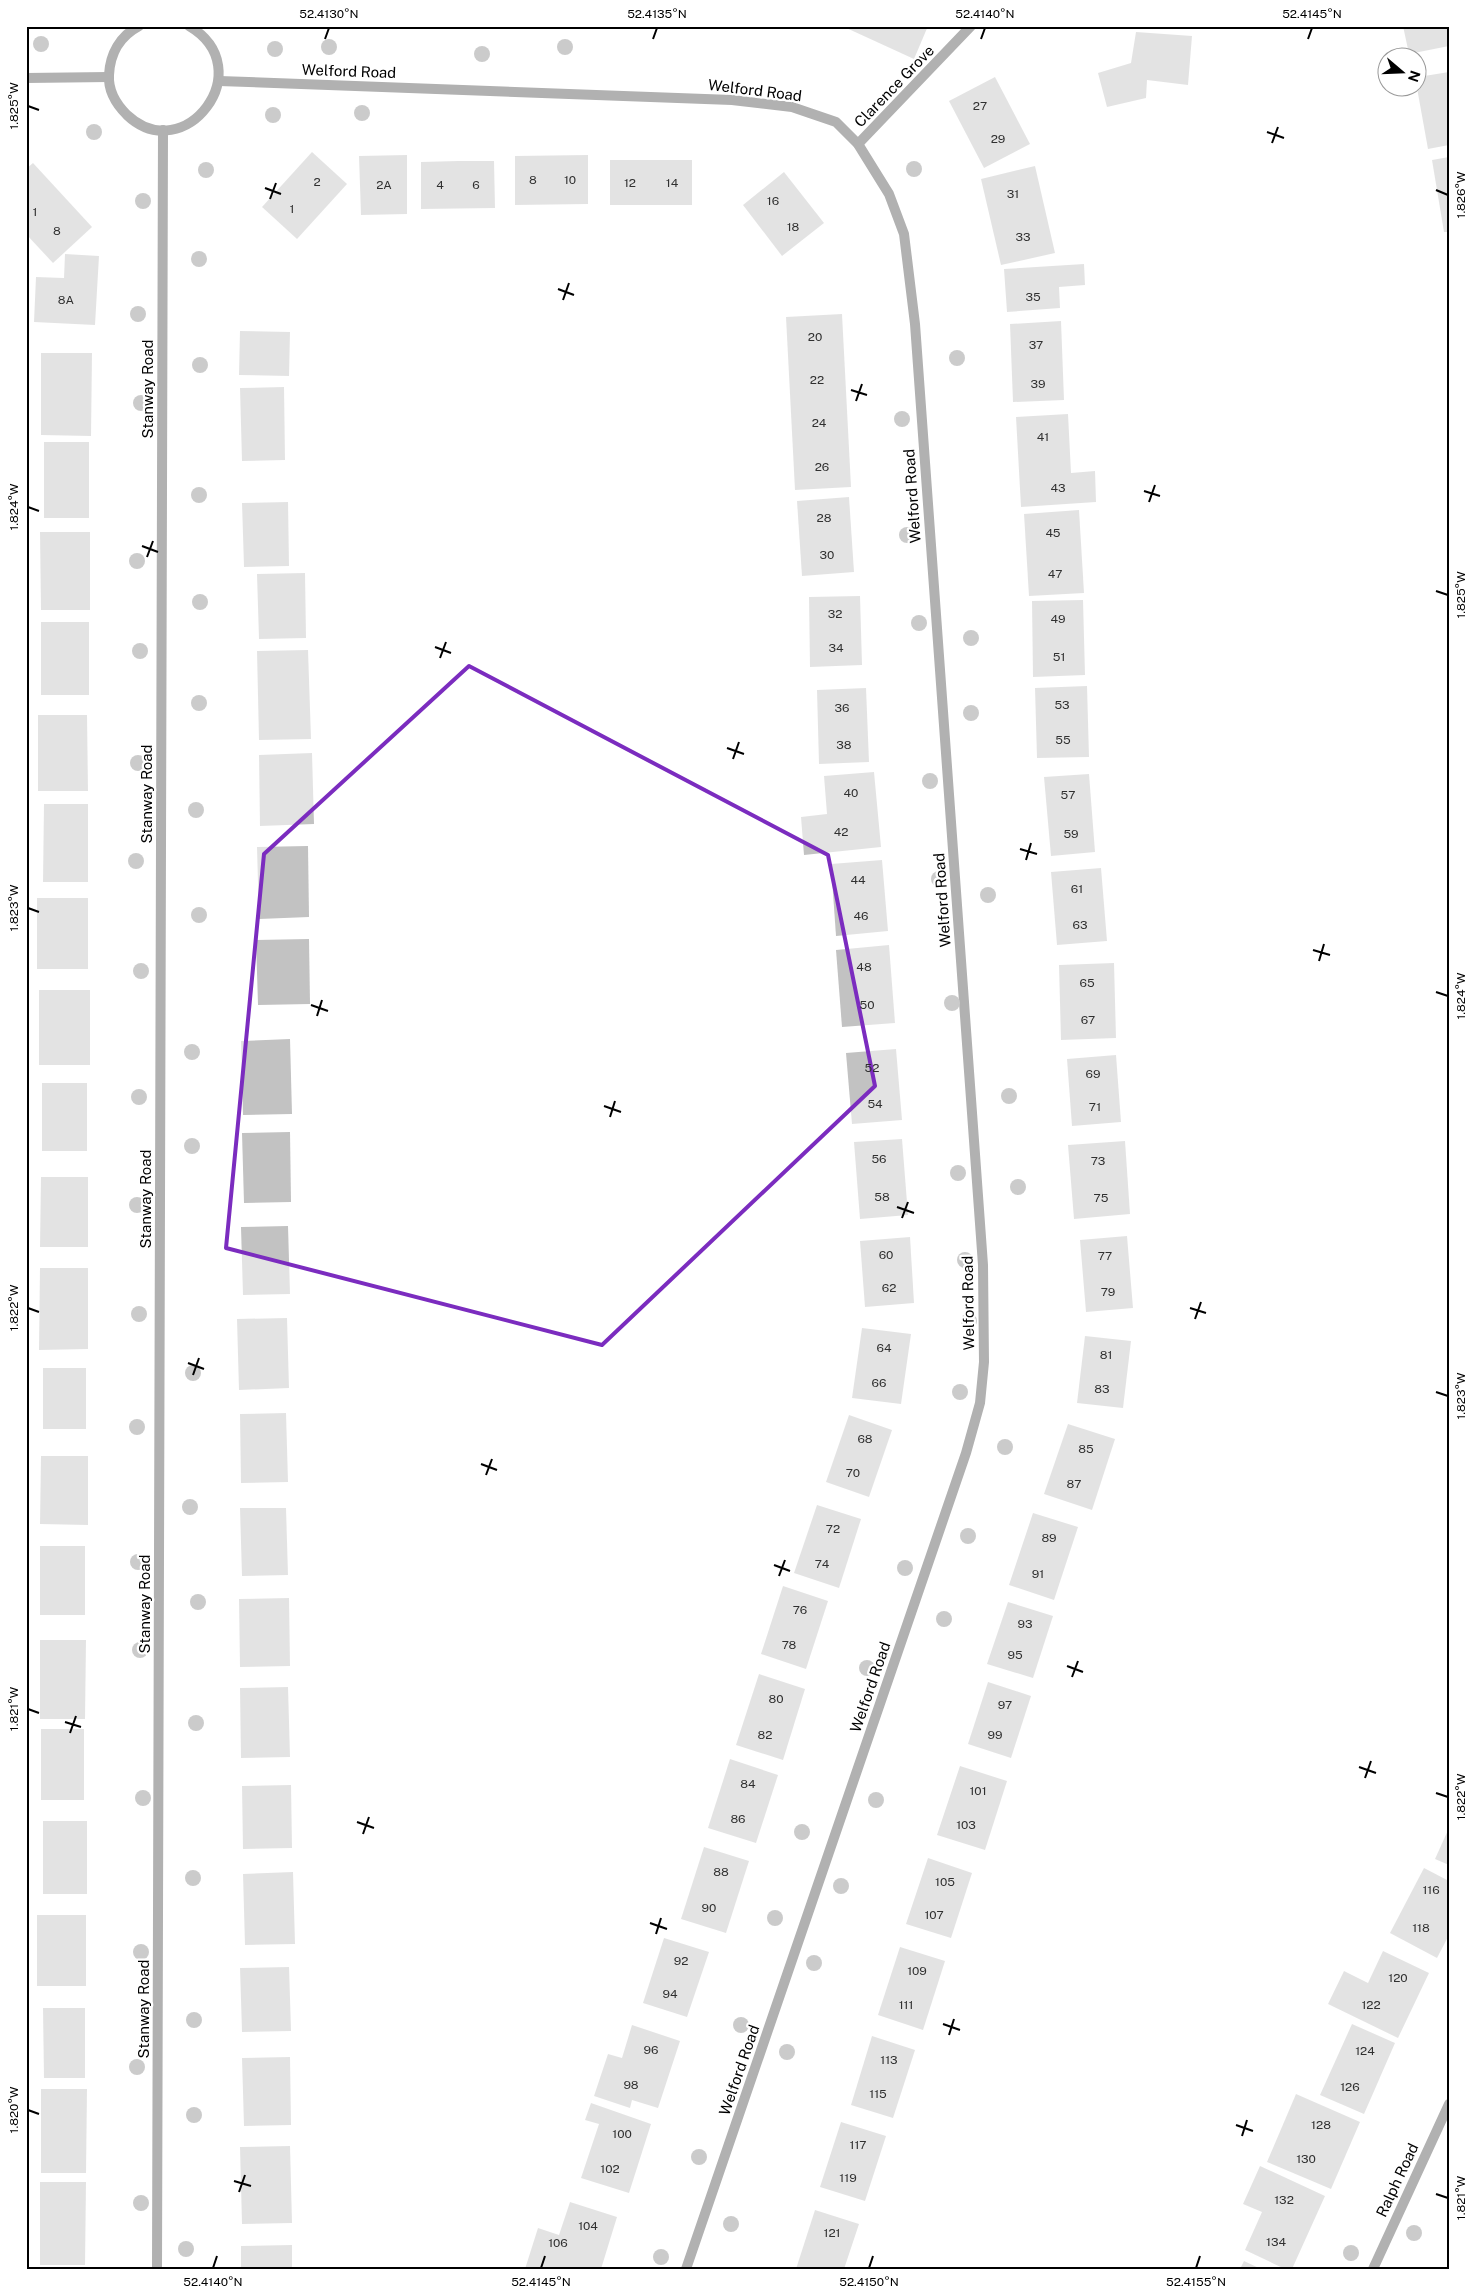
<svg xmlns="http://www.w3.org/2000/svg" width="1475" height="2295" viewBox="0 0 1475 2295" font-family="'Public Sans',sans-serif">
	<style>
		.building { fill: #c2c2c2 }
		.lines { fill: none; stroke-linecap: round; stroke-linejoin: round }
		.minor { stroke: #525252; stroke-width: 10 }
		.tree { fill: #8d8d8d }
		.marked { fill: none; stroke: #7b2cbf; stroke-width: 4; stroke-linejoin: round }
		.ticks { fill: none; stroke: #000; stroke-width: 2 }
		.labels { text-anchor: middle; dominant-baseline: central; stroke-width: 4.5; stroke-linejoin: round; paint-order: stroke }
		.number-label { font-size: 12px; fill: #303030 }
		.street-label { font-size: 15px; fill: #000; stroke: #fff }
		.neatline { fill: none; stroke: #000; stroke-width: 2 }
		.ticks-label { font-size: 12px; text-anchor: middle; fill: #000 }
	</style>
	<rect width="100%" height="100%" fill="#fff"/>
	<g class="building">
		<path d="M842,26H928L914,59Z"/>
		<path d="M1403,26H1449V46L1409,54Z"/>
		<path d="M1136,32L1192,36L1188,85L1147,80L1146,98L1107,107L1098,73L1131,63Z"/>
		<path d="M1449,72V145L1428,149L1417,88L1418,77Z"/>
		<path d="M995,77L1030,144L984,168L949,101Z"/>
		<path d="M312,152L347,184L297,239L262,207Z"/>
		<path d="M407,155V214L361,215L359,156Z"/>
		<path d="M588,155V204L515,205V156Z"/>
		<path d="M1449,157V232H1444L1432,160Z"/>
		<rect x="610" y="160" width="82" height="45"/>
		<path d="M458,161H494L495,208L421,209V162Z"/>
		<path d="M33,163L92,227L53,263L26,234V169Z"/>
		<path d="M1035,166L1055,253L1001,265L981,179Z"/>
		<path d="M784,172L824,223L782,256L743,205Z"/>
		<path d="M65,254L99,256L95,325L34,322L36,277L64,278Z"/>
		<path d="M1084,264L1085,285L1059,287L1060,308L1007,312L1004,269Z"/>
		<path d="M842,314L851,487L795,490L786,317Z"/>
		<path d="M1061,321L1064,400L1013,402L1010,324Z"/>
		<path d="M240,331L290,332L289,376L239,375Z"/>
		<path d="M41,353H92L91,436L41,435Z"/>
		<path d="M284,387L285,460L242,461L240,388Z"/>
		<path d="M1068,414L1071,473L1095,471L1096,502L1021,507L1016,417Z"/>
		<rect x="44" y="442" width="45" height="76"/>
		<path d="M849,497L854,572L802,576L797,501Z"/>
		<path d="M288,502L289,566L244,567L242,503Z"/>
		<path d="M1079,510L1084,593L1029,596L1024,514Z"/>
		<path d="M40,532H90V610H41Z"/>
		<path d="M305,573L306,638L259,639L257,574Z"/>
		<path d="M860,596L862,665L810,667L809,597Z"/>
		<path d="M1083,600L1085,675L1033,677L1032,601Z"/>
		<rect x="41" y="622" width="48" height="73"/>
		<path d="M308,650L311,739L259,740L257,651Z"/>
		<path d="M1087,686L1089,757L1037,758L1035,688Z"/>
		<path d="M866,688L869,762L819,764L817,690Z"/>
		<path d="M38,715H87L88,791H38Z"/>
		<path d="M312,753L314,824L260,826L259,755Z"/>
		<path d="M874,772L881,847L804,855L801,817L827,814L824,776Z"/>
		<path d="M1089,774L1095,852L1051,856L1044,777Z"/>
		<path d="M44,804H88V882H43Z"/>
		<path d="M308,846L309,917L259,919L257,847Z"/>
		<path d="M882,860L888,931L836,936L831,864Z"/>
		<path d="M1101,868L1107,941L1057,945L1051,872Z"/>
		<rect x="37" y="898" width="51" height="71"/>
		<path d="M309,939L310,1004L258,1005L256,940Z"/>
		<path d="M889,945L895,1023L842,1027L836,950Z"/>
		<path d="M1114,963L1116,1038L1061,1040L1059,965Z"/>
		<rect x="39" y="990" width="51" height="75"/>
		<path d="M290,1039L292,1114L243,1115L241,1041Z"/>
		<path d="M896,1049L902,1120L852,1124L846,1053Z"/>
		<path d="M1116,1055L1121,1122L1072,1126L1067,1059Z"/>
		<rect x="42" y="1083" width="45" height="68"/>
		<path d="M290,1132L291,1202L244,1203L242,1133Z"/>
		<path d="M902,1139L908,1215L860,1219L854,1142Z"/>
		<path d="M1125,1141L1130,1214L1074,1219L1068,1145Z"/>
		<path d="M41,1177H88V1247H40Z"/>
		<path d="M288,1226L290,1294L243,1295L241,1227Z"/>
		<path d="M1127,1236L1133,1308L1086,1312L1080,1240Z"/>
		<path d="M910,1237L914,1303L865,1307L860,1241Z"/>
		<path d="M40,1268H88V1349L39,1350Z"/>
		<path d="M287,1318L289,1388L239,1390L237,1319Z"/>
		<path d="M862,1328L911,1334L901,1404L852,1398Z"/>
		<path d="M1085,1336L1131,1341L1123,1408L1077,1403Z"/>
		<rect x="43" y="1368" width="43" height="61"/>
		<path d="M286,1413L288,1482L241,1483L240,1414Z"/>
		<path d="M849,1415L892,1430L869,1497L826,1482Z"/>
		<path d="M1068,1424L1115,1439L1092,1510L1044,1494Z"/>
		<path d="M41,1456H88V1525L40,1524Z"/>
		<path d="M817,1505L861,1519L839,1588L794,1573Z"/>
		<path d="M240,1508H286L288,1575L242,1576Z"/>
		<path d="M1033,1513L1078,1527L1054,1600L1009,1585Z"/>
		<rect x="40" y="1546" width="45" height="69"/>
		<path d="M783,1586L828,1601L806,1669L761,1654Z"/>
		<path d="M289,1598L290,1666L240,1667L239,1599Z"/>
		<path d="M1008,1602L1053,1616L1033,1678L987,1664Z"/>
		<path d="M40,1640H86L85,1719H40Z"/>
		<path d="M759,1674L805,1689L783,1760L736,1745Z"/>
		<path d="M988,1682L1031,1696L1011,1758L968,1744Z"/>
		<path d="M288,1687L290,1757L241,1758L240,1688Z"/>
		<rect x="41" y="1729" width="43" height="71"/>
		<path d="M730,1759L778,1775L756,1843L708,1828Z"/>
		<path d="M960,1766L1007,1781L985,1850L937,1835Z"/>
		<path d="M291,1785L292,1848L243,1849L242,1786Z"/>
		<rect x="43" y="1821" width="44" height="73"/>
		<path d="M1449,1828V1865L1435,1859Z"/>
		<path d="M704,1847L749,1861L726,1933L681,1919Z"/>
		<path d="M928,1858L972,1873L951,1938L906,1924Z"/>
		<path d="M1424,1868L1449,1881V1935L1437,1958L1390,1933Z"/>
		<path d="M293,1872L295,1944L245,1945L243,1874Z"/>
		<rect x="37" y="1915" width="49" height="71"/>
		<path d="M664,1938L709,1952L687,2017L643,2003Z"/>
		<path d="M900,1947L945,1961L923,2030L878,2015Z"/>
		<path d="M1383,1951L1429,1973L1398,2038L1328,2004L1344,1971L1368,1983Z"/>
		<path d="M289,1967L291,2031L242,2032L240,1968Z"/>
		<path d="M43,2008H85V2078H44Z"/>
		<path d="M1352,2024L1395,2043L1364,2114L1320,2095Z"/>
		<path d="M632,2025L680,2041L658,2108L632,2100L630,2108L594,2096L608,2054L622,2058Z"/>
		<path d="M872,2036L915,2050L893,2118L851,2105Z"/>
		<path d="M290,2057L291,2125L244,2126L242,2058Z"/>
		<path d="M41,2089H87L86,2173H41Z"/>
		<path d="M1296,2094L1360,2122L1331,2189L1267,2162Z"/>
		<path d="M591,2103L651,2124L629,2193L581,2178L599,2124L585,2120Z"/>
		<path d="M841,2122L886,2136L865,2201L820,2187Z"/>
		<path d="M290,2146L292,2223L242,2224L240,2147Z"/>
		<path d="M1260,2166L1325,2196L1292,2269H1285L1245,2250L1262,2212L1243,2204Z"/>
		<path d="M40,2182H86L85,2265H40Z"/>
		<path d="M570,2202L617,2217L601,2269H525L538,2228L559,2235Z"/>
		<path d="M815,2210L859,2224L844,2269H796Z"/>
		<path d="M292,2245V2269H241V2246Z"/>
		<path d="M1244,2261L1261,2269H1240Z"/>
	</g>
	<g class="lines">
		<g class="minor">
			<path d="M139,26C120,36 110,54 109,75C108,91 117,105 127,115C184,169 262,69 189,26"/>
			<path d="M26,78L109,77"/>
			<path d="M219,81L732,100L792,107L836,122L858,144L889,194L904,234L915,324L983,1265L984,1362L980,1403L966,1453L686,2269"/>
			<path d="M858,144L971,26"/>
			<path d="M157,2269L163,130"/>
			<path d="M1373,2269L1449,2104"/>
		</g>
	</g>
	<g class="tree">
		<circle cx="41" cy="44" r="8"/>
		<circle cx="329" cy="47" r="8"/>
		<circle cx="565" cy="47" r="8"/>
		<circle cx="275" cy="49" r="8"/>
		<circle cx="482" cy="54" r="8"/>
		<circle cx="362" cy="113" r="8"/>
		<circle cx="273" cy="115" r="8"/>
		<circle cx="94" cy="132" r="8"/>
		<circle cx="914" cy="169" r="8"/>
		<circle cx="206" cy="170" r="8"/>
		<circle cx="143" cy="201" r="8"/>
		<circle cx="199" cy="259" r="8"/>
		<circle cx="138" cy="314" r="8"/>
		<circle cx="957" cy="358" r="8"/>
		<circle cx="200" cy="365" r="8"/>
		<circle cx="141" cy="403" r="8"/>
		<circle cx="902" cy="419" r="8"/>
		<circle cx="199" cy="495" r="8"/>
		<circle cx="907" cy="535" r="8"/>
		<circle cx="137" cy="561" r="8"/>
		<circle cx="200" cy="602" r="8"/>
		<circle cx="919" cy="623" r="8"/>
		<circle cx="971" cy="638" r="8"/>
		<circle cx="140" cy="651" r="8"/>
		<circle cx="199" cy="703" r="8"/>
		<circle cx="971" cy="713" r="8"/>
		<circle cx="138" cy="763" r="8"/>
		<circle cx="930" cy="781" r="8"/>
		<circle cx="196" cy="810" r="8"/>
		<circle cx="136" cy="861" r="8"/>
		<circle cx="939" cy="879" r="8"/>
		<circle cx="988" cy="895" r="8"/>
		<circle cx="199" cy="915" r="8"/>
		<circle cx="141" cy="971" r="8"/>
		<circle cx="952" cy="1003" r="8"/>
		<circle cx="192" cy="1052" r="8"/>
		<circle cx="1009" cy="1096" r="8"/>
		<circle cx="139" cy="1097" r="8"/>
		<circle cx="192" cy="1146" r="8"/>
		<circle cx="958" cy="1173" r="8"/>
		<circle cx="1018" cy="1187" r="8"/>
		<circle cx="137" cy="1205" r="8"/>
		<circle cx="965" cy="1260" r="8"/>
		<circle cx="139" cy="1314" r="8"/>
		<circle cx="969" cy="1321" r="8"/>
		<circle cx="193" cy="1373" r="8"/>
		<circle cx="960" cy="1392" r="8"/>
		<circle cx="137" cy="1427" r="8"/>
		<circle cx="1005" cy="1447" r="8"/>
		<circle cx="190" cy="1507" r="8"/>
		<circle cx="968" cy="1536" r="8"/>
		<circle cx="138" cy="1562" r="8"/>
		<circle cx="905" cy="1568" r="8"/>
		<circle cx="198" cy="1602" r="8"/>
		<circle cx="944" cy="1619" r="8"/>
		<circle cx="140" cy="1650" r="8"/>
		<circle cx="867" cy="1668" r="8"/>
		<circle cx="196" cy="1723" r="8"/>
		<circle cx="143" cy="1798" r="8"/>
		<circle cx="876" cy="1800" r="8"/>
		<circle cx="802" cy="1832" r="8"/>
		<circle cx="193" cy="1878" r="8"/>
		<circle cx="841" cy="1886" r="8"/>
		<circle cx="775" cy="1918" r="8"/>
		<circle cx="141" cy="1952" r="8"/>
		<circle cx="814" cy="1963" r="8"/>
		<circle cx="194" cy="2020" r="8"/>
		<circle cx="741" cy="2025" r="8"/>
		<circle cx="787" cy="2052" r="8"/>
		<circle cx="137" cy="2067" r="8"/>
		<circle cx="194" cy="2115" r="8"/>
		<circle cx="699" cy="2157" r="8"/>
		<circle cx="141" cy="2203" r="8"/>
		<circle cx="731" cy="2224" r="8"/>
		<circle cx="1414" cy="2233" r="8"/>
		<circle cx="186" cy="2249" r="8"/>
		<circle cx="1351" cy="2253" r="8"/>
		<circle cx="661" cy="2257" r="8"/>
	</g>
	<path d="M0 0H1475V2295H0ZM469,666L828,855L875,1086L602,1345L226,1248L264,854Z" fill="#fff" fill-opacity=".55" fill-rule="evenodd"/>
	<path class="marked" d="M469,666L828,855L875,1086L602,1345L226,1248L264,854Z"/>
	<path class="ticks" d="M325,39L329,28M653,39L657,28M981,39L985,28M1308,39L1312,28M28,106L39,110M1267,132L1284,138M1272,143L1278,127M265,188L281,194M1436,190L1448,195M270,199L276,183M558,289L574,295M563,300L569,283M851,390L867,395M856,401L862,384M1144,491L1160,496M1149,502L1155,485M28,507L39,511M142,546L158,552M147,557L153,541M1436,591L1448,595M435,647L451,653M440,658L446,642M727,748L744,754M733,759L739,742M1020,849L1037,854M1026,860L1031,843M28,908L39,912M1313,950L1330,955M1319,961L1324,944M1436,992L1448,996M311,1005L328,1011M317,1016L322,1000M604,1106L621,1112M610,1117L615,1101M897,1207L914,1213M902,1218L908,1202M28,1308L39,1312M1190,1308L1206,1313M1195,1319L1201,1302M188,1363L204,1369M193,1375L199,1358M1436,1392L1448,1396M481,1464L497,1470M486,1475L492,1459M774,1565L790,1571M779,1576L785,1560M1067,1666L1083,1672M1072,1677L1078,1661M28,1709L39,1713M65,1722L81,1727M70,1733L76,1716M1359,1767L1376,1773M1365,1778L1371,1761M1436,1793L1448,1797M357,1822L374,1828M363,1834L369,1817M650,1923L667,1929M656,1934L661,1918M943,2024L960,2030M949,2035L954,2019M28,2110L39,2114M1236,2125L1253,2131M1242,2136L1247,2120M234,2181L251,2186M239,2192L245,2175M1436,2194L1448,2198M213,2268L217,2256M541,2268L545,2256M869,2268L873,2256M1196,2268L1200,2256"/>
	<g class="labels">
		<g class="number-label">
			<text x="980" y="106">27</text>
			<text x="998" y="139">29</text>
			<text x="533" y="180">8</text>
			<text x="570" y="180">10</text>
			<text x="317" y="182">2</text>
			<text x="630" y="183">12</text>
			<text x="672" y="183">14</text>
			<text x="384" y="185">2A</text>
			<text x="440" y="185">4</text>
			<text x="476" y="185">6</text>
			<text x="1013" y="194">31</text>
			<text x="773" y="201">16</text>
			<text x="292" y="209">1</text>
			<text x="35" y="212">1</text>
			<text x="793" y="227">18</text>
			<text x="57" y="231">8</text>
			<text x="1023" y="237">33</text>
			<text x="1033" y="297">35</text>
			<text x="66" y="300">8A</text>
			<text x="815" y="337">20</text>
			<text x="1036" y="345">37</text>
			<text x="817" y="380">22</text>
			<text x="1038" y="384">39</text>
			<text x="819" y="423">24</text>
			<text x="1043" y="437">41</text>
			<text x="822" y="467">26</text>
			<text x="1058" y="488">43</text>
			<text x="824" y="518">28</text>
			<text x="1053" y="533">45</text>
			<text x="827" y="555">30</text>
			<text x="1055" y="574">47</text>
			<text x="835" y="614">32</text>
			<text x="1058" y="619">49</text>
			<text x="836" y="648">34</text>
			<text x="1059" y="657">51</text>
			<text x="1062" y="705">53</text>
			<text x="842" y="708">36</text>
			<text x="1063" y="740">55</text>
			<text x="844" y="745">38</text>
			<text x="851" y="793">40</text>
			<text x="1068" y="795">57</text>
			<text x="841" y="832">42</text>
			<text x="1071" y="834">59</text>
			<text x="858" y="880">44</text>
			<text x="1077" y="889">61</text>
			<text x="861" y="916">46</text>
			<text x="1080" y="925">63</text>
			<text x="864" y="967">48</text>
			<text x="1087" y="983">65</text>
			<text x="867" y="1005">50</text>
			<text x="1088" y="1020">67</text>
			<text x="872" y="1068">52</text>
			<text x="1093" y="1074">69</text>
			<text x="875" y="1104">54</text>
			<text x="1095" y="1107">71</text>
			<text x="879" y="1159">56</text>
			<text x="1098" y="1161">73</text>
			<text x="882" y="1197">58</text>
			<text x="1101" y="1198">75</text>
			<text x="886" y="1255">60</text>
			<text x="1105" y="1256">77</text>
			<text x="889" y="1288">62</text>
			<text x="1108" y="1292">79</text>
			<text x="884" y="1348">64</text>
			<text x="1106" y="1355">81</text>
			<text x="879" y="1383">66</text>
			<text x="1102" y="1389">83</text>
			<text x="865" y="1439">68</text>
			<text x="1086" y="1449">85</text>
			<text x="853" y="1473">70</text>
			<text x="1074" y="1484">87</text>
			<text x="833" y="1529">72</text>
			<text x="1049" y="1538">89</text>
			<text x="822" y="1564">74</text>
			<text x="1038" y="1574">91</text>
			<text x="800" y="1610">76</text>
			<text x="1025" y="1624">93</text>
			<text x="789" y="1645">78</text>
			<text x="1015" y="1655">95</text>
			<text x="776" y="1699">80</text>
			<text x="1005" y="1705">97</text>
			<text x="765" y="1735">82</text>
			<text x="995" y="1735">99</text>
			<text x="748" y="1784">84</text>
			<text x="978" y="1791">101</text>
			<text x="738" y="1819">86</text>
			<text x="966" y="1825">103</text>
			<text x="721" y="1872">88</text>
			<text x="945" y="1882">105</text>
			<text x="1431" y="1890">116</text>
			<text x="709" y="1908">90</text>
			<text x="934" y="1915">107</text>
			<text x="1421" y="1928">118</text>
			<text x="681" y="1961">92</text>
			<text x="917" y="1971">109</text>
			<text x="1398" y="1978">120</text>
			<text x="670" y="1994">94</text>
			<text x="906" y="2005">111</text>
			<text x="1371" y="2005">122</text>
			<text x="651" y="2050">96</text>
			<text x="1365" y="2051">124</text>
			<text x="889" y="2060">113</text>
			<text x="631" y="2085">98</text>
			<text x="1350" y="2087">126</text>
			<text x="878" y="2094">115</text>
			<text x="1321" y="2125">128</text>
			<text x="622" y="2134">100</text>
			<text x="858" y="2145">117</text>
			<text x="1306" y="2159">130</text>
			<text x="610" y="2169">102</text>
			<text x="848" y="2178">119</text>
			<text x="1284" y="2200">132</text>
			<text x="588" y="2226">104</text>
			<text x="832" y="2233">121</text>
			<text x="1276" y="2242">134</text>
			<text x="558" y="2243">106</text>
		</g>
		<g class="street-label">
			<text transform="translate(349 71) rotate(2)">Welford Road</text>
			<text transform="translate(894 86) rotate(-46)">Clarence Grove</text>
			<text transform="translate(755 90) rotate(7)">Welford Road</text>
			<text transform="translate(147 389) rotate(-90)">Stanway Road</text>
			<text transform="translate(912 496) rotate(-94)">Welford Road</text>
			<text transform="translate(146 794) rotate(-90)">Stanway Road</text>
			<text transform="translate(942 900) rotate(-94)">Welford Road</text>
			<text transform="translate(145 1199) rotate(-90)">Stanway Road</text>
			<text transform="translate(968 1303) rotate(-91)">Welford Road</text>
			<text transform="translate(144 1604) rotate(-90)">Stanway Road</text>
			<text transform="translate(870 1687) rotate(-71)">Welford Road</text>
			<text transform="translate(143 2009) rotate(-90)">Stanway Road</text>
			<text transform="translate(739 2070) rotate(-71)">Welford Road</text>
			<text transform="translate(1397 2180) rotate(-65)">Ralph Road</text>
		</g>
	</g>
	<rect width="1475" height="2295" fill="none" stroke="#ffffff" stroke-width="55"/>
	<g transform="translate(1402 72) rotate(109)"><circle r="24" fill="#ffffff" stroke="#999999"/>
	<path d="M0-4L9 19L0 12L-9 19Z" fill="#000000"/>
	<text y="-8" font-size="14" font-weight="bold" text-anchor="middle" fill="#000000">N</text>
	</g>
	<rect x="28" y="28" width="1420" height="2240" class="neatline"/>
	<g class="ticks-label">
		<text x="329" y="18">52.4130°N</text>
		<text x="657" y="18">52.4135°N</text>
		<text x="985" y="18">52.4140°N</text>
		<text x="1312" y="18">52.4145°N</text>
		<text transform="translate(14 106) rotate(-90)" y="4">1.825°W</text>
		<text transform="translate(1461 195) rotate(-90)" y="4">1.826°W</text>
		<text transform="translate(14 507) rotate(-90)" y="4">1.824°W</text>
		<text transform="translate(1461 595) rotate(-90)" y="4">1.825°W</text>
		<text transform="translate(14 908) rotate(-90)" y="4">1.823°W</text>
		<text transform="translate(1461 996) rotate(-90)" y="4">1.824°W</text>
		<text transform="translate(14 1308) rotate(-90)" y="4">1.822°W</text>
		<text transform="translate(1461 1396) rotate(-90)" y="4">1.823°W</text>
		<text transform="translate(14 1709) rotate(-90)" y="4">1.821°W</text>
		<text transform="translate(1461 1797) rotate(-90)" y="4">1.822°W</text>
		<text transform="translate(14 2110) rotate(-90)" y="4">1.820°W</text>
		<text transform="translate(1461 2198) rotate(-90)" y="4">1.821°W</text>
		<text x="213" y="2286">52.4140°N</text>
		<text x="541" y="2286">52.4145°N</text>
		<text x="869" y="2286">52.4150°N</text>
		<text x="1196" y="2286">52.4155°N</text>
	</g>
</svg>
